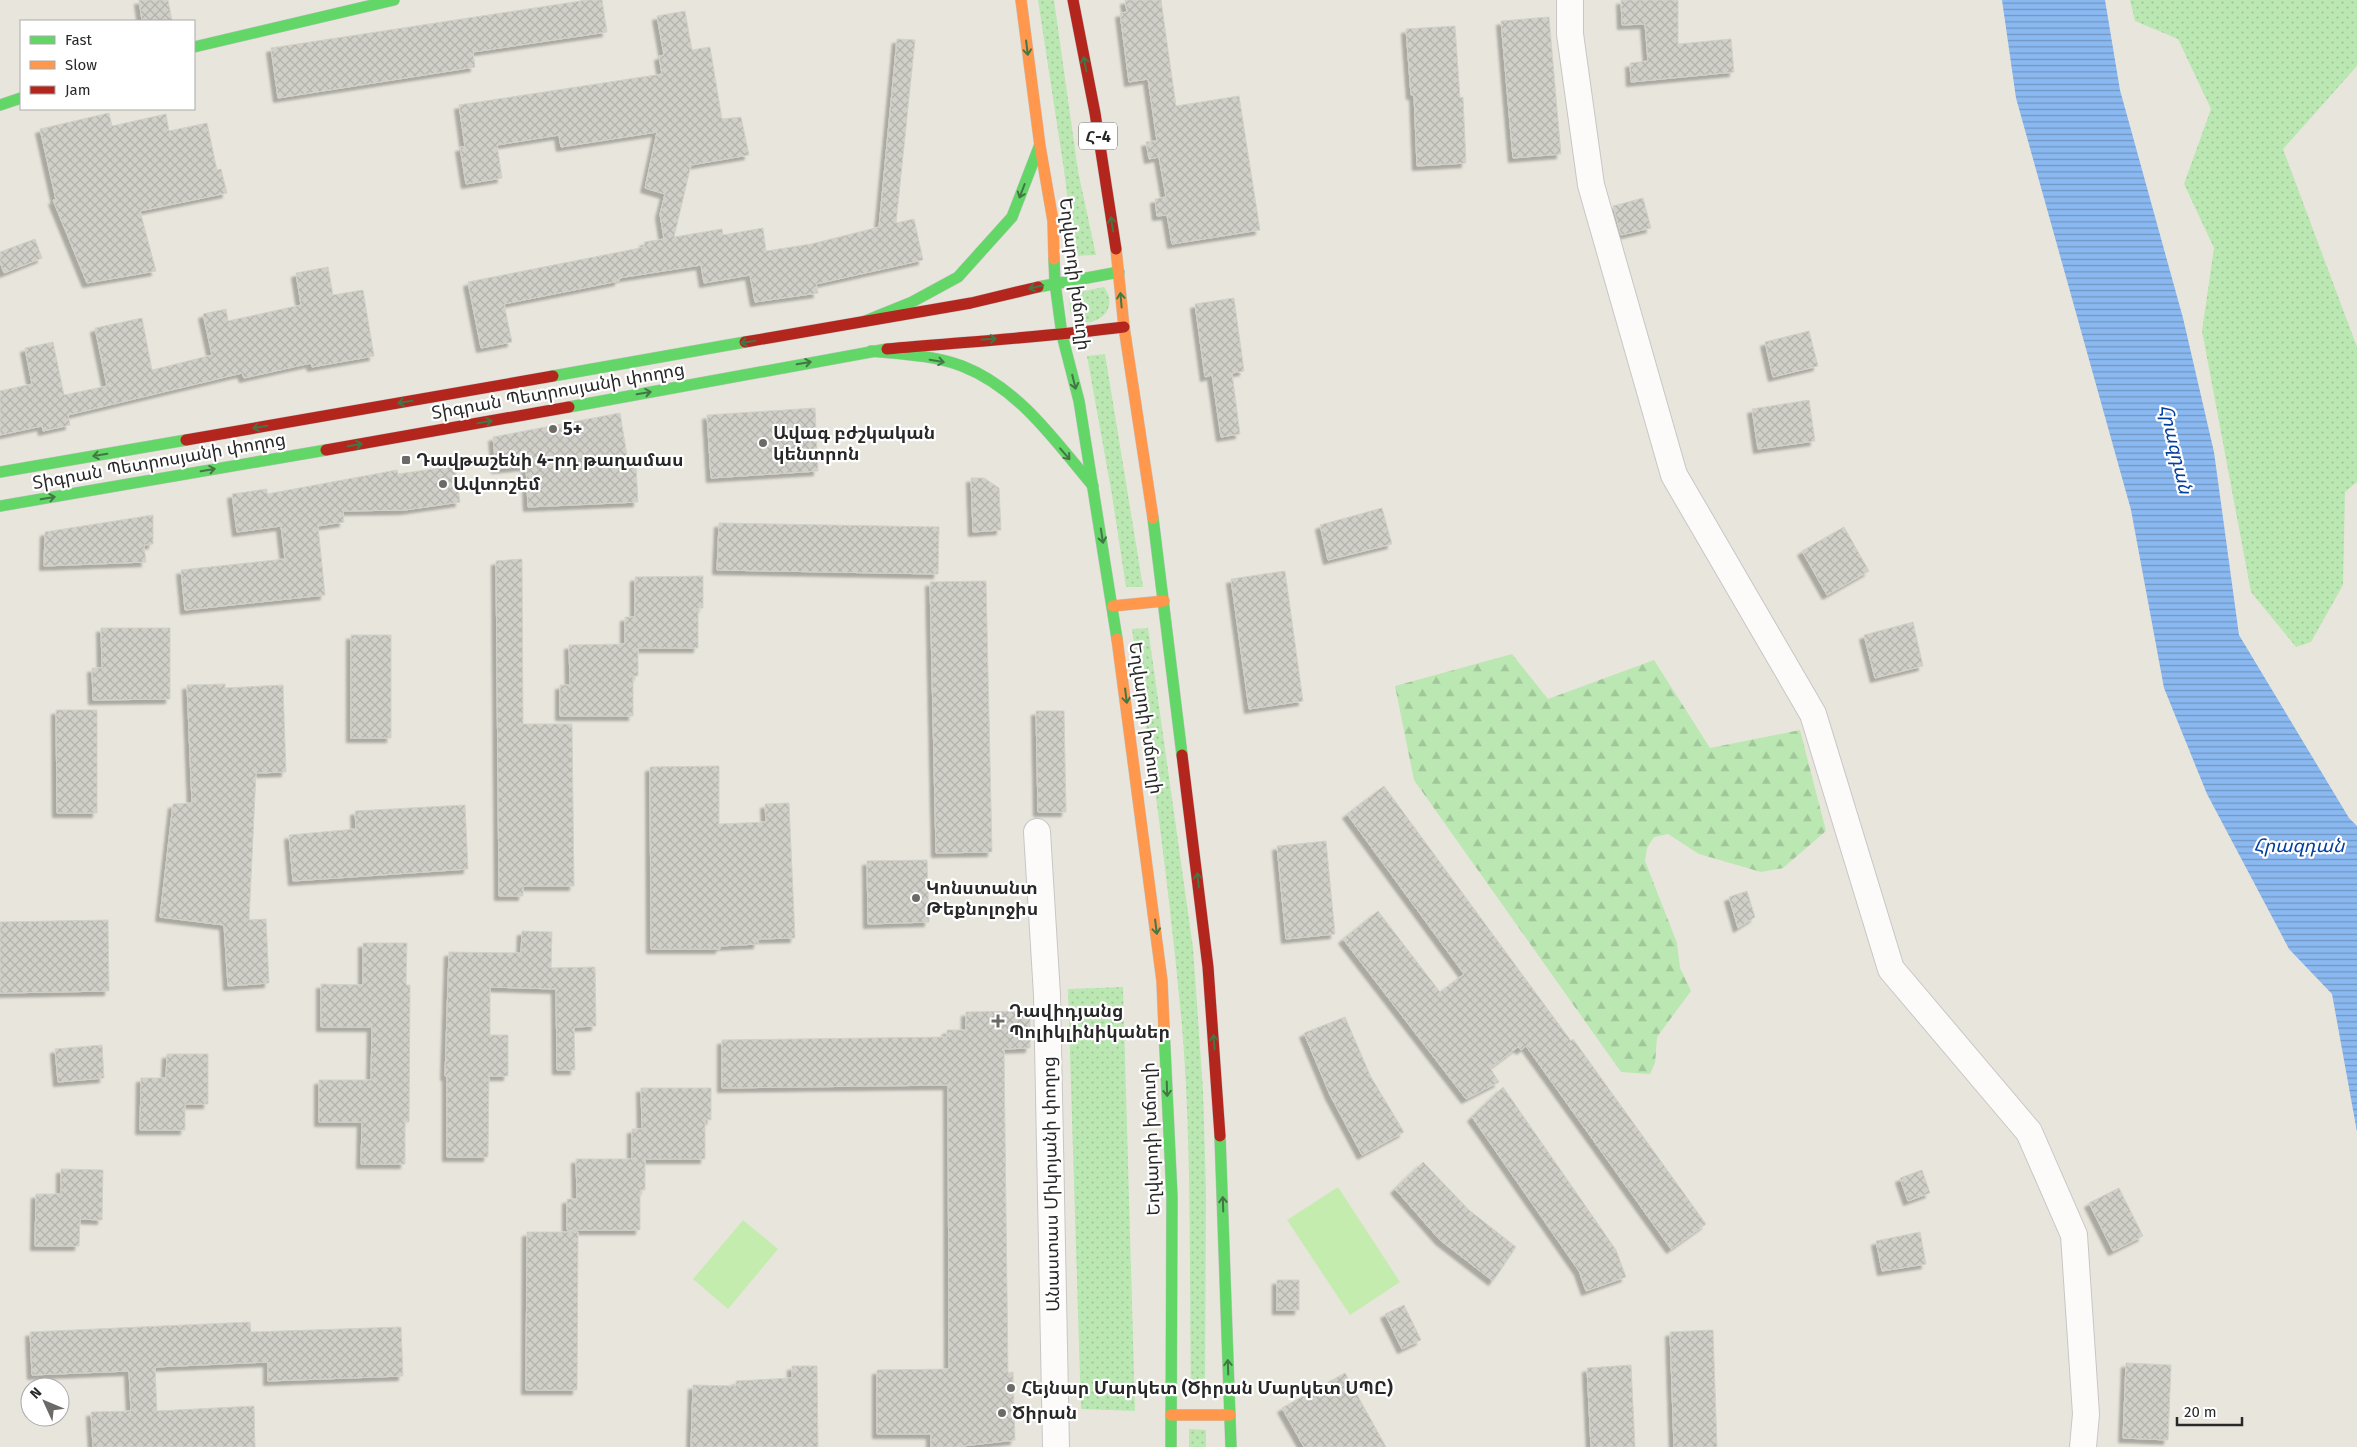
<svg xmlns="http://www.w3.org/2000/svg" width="2357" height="1447" viewBox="0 0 2357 1447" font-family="'Fira Sans','Noto Sans Armenian',sans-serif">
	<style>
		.grass { fill: url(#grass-dots) }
		.forest { fill: url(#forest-firs) }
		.pitch { fill: #c5ecaf }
		.water { fill: url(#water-rules) }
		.building { fill: url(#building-cross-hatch); stroke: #d2d1c9; filter: url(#shadow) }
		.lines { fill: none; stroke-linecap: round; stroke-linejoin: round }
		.street-casing { stroke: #c8c6c6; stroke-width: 28 }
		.fast-casing { stroke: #c8c6c6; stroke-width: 12 }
		.slow-casing { stroke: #c8c6c6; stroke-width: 12 }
		.jam-casing { stroke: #c8c6c6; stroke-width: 12 }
		.street { stroke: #fcfbfa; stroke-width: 26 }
		.fast { stroke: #63d668; stroke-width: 11 }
		.slow { stroke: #ff974d; stroke-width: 11 }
		.jam { stroke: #b3261e; stroke-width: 11 }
		.oneway { stroke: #437645 }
		.poi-dot { fill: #6b6a67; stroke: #fff; stroke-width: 2 }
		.labels { text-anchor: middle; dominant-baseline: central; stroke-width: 4.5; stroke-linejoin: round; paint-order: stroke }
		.shield { fill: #fff; stroke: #686868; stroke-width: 1 }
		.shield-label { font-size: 16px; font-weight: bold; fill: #282828 }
		.street-label { font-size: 18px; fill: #282828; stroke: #fff }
		.poi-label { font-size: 18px; font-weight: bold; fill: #282828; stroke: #fff; text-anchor: start }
		.water-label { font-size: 19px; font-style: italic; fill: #033ea1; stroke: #fff }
	</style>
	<defs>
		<pattern id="grass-dots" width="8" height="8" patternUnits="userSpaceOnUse" patternTransform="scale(1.25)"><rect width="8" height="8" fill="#bae7b2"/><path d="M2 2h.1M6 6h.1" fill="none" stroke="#a0c699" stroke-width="1.8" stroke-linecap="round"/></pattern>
		<pattern id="forest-firs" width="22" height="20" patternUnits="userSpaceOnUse" patternTransform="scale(1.25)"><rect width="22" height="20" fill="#bae7b2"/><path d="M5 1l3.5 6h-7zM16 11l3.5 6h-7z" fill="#a0c699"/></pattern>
		<pattern id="water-rules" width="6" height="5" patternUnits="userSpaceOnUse" patternTransform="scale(1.25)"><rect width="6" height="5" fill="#8ab8f0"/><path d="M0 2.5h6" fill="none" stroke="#7196c2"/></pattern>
		<pattern id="building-cross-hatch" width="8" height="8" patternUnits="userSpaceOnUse" patternTransform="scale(1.25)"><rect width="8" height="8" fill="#d0cfc8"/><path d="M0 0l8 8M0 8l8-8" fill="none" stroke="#b3b2ac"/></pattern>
		<filter id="shadow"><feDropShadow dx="-4.5" dy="4.5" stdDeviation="1" flood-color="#0004"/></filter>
	</defs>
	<rect width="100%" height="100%" fill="#e8e6dc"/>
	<g class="grass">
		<path d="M1038,0H1054L1078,171L1096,255L1072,256V235L1064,170Z"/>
		<path d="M2130,0H2357V66L2283,149L2357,347V482L2345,492L2343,585L2311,642L2296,647L2251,592L2202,331L2214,248L2184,184L2211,109L2178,39L2135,21Z"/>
		<path d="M1104,287C1125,317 1079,334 1071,313C1069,308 1070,299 1069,294Z"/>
		<path d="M1105,354L1143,587H1126L1112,495L1087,356Z"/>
		<path d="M1148,628L1193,948L1203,1090L1206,1191L1205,1390L1191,1392C1189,1270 1192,1147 1182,1026C1170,894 1152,761 1132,629Z"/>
		<path d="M1123,987L1135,1411L1081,1409L1068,989Z"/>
		<path d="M1189,1429L1206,1430V1447H1189Z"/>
	</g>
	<path class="forest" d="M1512,654L1548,699L1654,660L1710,748L1800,730L1826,831L1783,868L1761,872L1699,854L1668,834L1654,837L1647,848L1645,861L1677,943L1680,968L1691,991L1657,1037L1655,1063L1650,1074L1621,1072L1414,780L1395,686Z"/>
	<g class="pitch">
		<path d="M1338,1187L1400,1282L1350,1315L1287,1220Z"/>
		<path d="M743,1220L778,1249L728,1309L693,1279Z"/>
	</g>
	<path class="water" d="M2002,0H2105L2120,90L2183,318L2214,452L2239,635L2349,818L2357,826V1132L2332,994L2289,949L2207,794L2164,688L2131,510L2016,98Z"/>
	<g class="building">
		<path d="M139,0H168L172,21H142Z"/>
		<path d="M587,0H602L607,32L473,52L475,67L278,98L271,48Z"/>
		<path d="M1125,0H1161L1176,106L1239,96L1260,230L1172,244L1167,215L1157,216L1155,199L1166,197L1159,157L1149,159L1146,142L1157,141L1148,79L1129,82L1120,13L1127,12Z"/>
		<path d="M1621,0H1678V44L1731,39L1734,72L1631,82L1630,63L1648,61L1645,24L1622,25Z"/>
		<path d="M685,11L692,50L710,47L722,119L741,117L749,155L691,165L674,237L722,229L723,235L763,228L766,251L811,244L879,227L897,39L915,40L896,223L914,219L923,260L816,284L818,293L755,302L750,275L704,283L701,265L619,278V281L504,304L512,342L481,348L468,282L645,247L644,242L664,239L660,214L665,194L645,188L657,132L561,147L559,135L497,145L502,178L466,184L460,147H465L459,105L662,74L659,56L664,55L657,16Z"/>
		<path d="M1549,17L1561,154L1513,158L1501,21Z"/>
		<path d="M1455,26L1460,98L1463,97L1466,163L1417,166L1414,95H1411L1406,29Z"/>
		<path d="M109,113L112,126L166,114L169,131L207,123L217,170L221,169L227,193L140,211L156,271L87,283L53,200H56L40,129Z"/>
		<path d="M1643,198L1651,228L1621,235L1613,206Z"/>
		<path d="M35,239L42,258L4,273L0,262V252Z"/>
		<path d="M328,267L333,295L363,290L374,356L312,367L311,363L244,378L242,373L68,415L70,425L43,431L42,426L0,435V391L32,384L25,348L53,342L64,395L107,386L95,328L142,318L152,370L212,355L203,314L226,309L228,321L301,305L296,273Z"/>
		<path d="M1234,298L1244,371L1232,373L1240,434L1221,437L1212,375L1205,377L1195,304Z"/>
		<path d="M1809,331L1818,366L1773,377L1765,342Z"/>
		<path d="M1809,400L1815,441L1758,449L1752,409Z"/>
		<path d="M815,408L818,471L711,478L707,415Z"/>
		<path d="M620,413L629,468L636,467L638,502L528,507L526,466L496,469L493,437Z"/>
		<path d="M455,466L460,502L405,510L343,511L344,522L318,526L325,595L185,610L181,570L285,559L281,526L237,532L232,494L267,489V494L397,470L398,474Z"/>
		<path d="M971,478H984L999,488L1001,530L973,532Z"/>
		<path d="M1382,508L1392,544L1328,560L1320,525Z"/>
		<path d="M153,515V544L144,545L146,562L44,566L45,532Z"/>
		<path d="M719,523L939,527L938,574L717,570Z"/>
		<path d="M1844,527L1869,571L1827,595L1802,551Z"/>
		<path d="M522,559L523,724H572L574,886H523V896H499L496,561Z"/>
		<path d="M1285,571L1303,701L1249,709L1231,579Z"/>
		<path d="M703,576V608H698V648H638V676H633V716H560V685H570L569,645L625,644V617H635V577Z"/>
		<path d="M986,581L992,852L936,853L930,582Z"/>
		<path d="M1913,622L1923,666L1875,678L1864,635Z"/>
		<path d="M101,628H170V699L93,700L92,668H102Z"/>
		<rect x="351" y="635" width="40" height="103"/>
		<path d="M225,684V688L283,685L286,772L256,773L249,920L266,919L269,983L228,986L224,925L160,917L173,804L192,803L187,685Z"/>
		<path d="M56,710H97V813H57Z"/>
		<path d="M1036,711H1064L1066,812H1038Z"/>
		<path d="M719,766V824L766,822L765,804L789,803L795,938L758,939V944L720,946V949H651L650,767Z"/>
		<path d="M1384,786L1571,1041L1573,1039L1706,1224L1671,1249L1526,1046L1521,1050L1518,1047L1490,1068L1499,1082L1466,1099L1343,939L1378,911L1440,992L1464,974L1347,814Z"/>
		<path d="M465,805L468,869L293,881L289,835L356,829L355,811Z"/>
		<path d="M1326,841L1335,934L1286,939L1277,846Z"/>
		<path d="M927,860L929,922L868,924L867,861Z"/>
		<path d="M1747,891L1755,917L1738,928L1729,897Z"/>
		<path d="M108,920L109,991L0,993V922Z"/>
		<path d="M522,931L552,932L551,968L595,967L596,1026L574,1027L575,1070H557L556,989L490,987V1035H508V1076H489L488,1157H447V1076H445L449,952L521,953Z"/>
		<path d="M363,943H407L406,985H410L409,1122H405V1164H361L362,1122H319V1080H371L372,1027H321V984L363,985Z"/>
		<path d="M1030,1011V1048L1004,1049L1008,1373L1013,1372L1015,1440L954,1447H931V1434H877V1370L949,1369L948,1085L722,1088V1040L947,1037V1030H966V1012Z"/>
		<path d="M1345,1017L1371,1077L1404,1132L1362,1155L1330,1095L1304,1033Z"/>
		<path d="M102,1045L104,1078L58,1082L55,1049Z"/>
		<path d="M167,1054H208V1104H185V1130H140L141,1078H166Z"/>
		<path d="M1503,1087L1616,1250L1626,1277L1586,1291L1579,1271L1472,1117Z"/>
		<path d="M641,1088H711V1120L705,1119V1159H645V1190H640V1230H567V1199H577L576,1159H632V1129H642Z"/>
		<path d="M1423,1162L1469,1210L1516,1247L1493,1281L1440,1240L1395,1189Z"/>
		<path d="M61,1169L103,1170L102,1220L80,1219L79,1246H35L36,1194H61Z"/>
		<path d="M1922,1170L1930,1193L1908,1201L1900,1178Z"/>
		<path d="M2119,1188L2143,1236L2113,1251L2089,1203Z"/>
		<path d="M527,1232H578L577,1390H526Z"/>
		<path d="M1920,1232L1926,1264L1882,1271L1876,1241Z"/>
		<rect x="1277" y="1280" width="22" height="30"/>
		<path d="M1404,1305L1421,1340L1402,1349L1385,1314Z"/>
		<path d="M250,1322L251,1332L401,1327L403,1376L268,1381V1362L155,1367L157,1411L254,1406L255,1447H93L91,1412L131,1411L129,1371L32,1375L30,1332Z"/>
		<path d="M1713,1330L1717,1447H1674L1670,1332Z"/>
		<path d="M2126,1363L2171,1365L2168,1440L2123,1438Z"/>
		<path d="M1631,1365L1635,1447H1591L1587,1368Z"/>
		<path d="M792,1366H817L818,1447H691L693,1385L736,1386V1381L792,1378Z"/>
		<path d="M1345,1373L1386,1447H1304L1282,1408Z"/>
	</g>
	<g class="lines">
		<g class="street-casing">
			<g id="street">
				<path d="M1570,0V34L1591,185L1674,475L1813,714L1891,969L2029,1132L2074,1235L2086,1414L2083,1447"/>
				<path d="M1037,832L1047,995L1056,1447"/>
			</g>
		</g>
		<g class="fast-casing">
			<g id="fast">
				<path d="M194,47L394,0"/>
				<path d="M0,105L21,98"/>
				<path d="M1054,259L1055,283L1062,335L1079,401L1117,639"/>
				<path d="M1038,287L1119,272"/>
				<path d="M865,321L912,302L958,277L1012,217L1039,147"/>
				<path d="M871,351C901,354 933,355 962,366C1019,388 1055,441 1093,486"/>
				<path d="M553,376L745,342"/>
				<path d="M569,407L887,349"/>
				<path d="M0,472L186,440"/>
				<path d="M0,506L326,450"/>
				<path d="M1153,518L1182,755"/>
				<path d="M1164,1028L1172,1197L1171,1447"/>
				<path d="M1220,1136L1231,1447"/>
			</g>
		</g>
		<g class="slow-casing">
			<g id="slow">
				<path d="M1021,0L1040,146L1053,221L1054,259"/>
				<path d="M1116,249L1124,327L1153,518"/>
				<path d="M1113,606L1164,601"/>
				<path d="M1117,639L1162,981L1164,1028"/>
				<path d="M1171,1415H1230"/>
			</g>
		</g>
		<g class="jam-casing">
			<g id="jam">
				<path d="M1073,0L1095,113L1116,249"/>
				<path d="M745,342L971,303L1038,287"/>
				<path d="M887,349C966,342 1045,337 1124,327"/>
				<path d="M186,440L553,376"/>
				<path d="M326,450L569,407"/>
				<path d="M1182,755L1208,967L1220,1136"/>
			</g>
		</g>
		<use href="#street" class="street"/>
		<use href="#fast" class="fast"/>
		<use href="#slow" class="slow"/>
		<use href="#jam" class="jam"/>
	</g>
	<defs><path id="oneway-shaft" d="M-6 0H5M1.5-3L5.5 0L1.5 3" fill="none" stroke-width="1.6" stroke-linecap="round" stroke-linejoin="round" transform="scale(1.25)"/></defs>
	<g class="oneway">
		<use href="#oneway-shaft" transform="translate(1027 48) rotate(83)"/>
		<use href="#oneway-shaft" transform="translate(1085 64) rotate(-101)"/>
		<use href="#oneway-shaft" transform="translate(1022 191) rotate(111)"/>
		<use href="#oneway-shaft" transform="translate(1112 224) rotate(-99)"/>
		<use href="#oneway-shaft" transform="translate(1036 287) rotate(166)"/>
		<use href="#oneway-shaft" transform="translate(1121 300) rotate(-95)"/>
		<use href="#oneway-shaft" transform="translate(989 339) rotate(-3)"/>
		<use href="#oneway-shaft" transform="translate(748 342) rotate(170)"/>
		<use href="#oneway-shaft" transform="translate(937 361) rotate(10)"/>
		<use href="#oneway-shaft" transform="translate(804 363) rotate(-10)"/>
		<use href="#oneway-shaft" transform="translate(1074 382) rotate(76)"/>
		<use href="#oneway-shaft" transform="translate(644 393) rotate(-10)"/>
		<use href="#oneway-shaft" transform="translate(405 402) rotate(171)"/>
		<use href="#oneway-shaft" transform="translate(485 422) rotate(-10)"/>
		<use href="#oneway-shaft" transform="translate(260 427) rotate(170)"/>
		<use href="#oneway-shaft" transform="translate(355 445) rotate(-10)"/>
		<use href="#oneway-shaft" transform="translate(1065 454) rotate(49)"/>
		<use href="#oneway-shaft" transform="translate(100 455) rotate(170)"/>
		<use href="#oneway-shaft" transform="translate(208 470) rotate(-10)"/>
		<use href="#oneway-shaft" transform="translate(48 498) rotate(-10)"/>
		<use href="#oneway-shaft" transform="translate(1102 536) rotate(81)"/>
		<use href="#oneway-shaft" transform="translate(1126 696) rotate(83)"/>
		<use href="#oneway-shaft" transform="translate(1198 880) rotate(-97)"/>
		<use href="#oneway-shaft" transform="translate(1156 927) rotate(83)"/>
		<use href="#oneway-shaft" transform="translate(1214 1042) rotate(-94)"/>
		<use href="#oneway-shaft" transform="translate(1167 1089) rotate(88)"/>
		<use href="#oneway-shaft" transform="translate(1223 1204) rotate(-92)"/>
		<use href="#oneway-shaft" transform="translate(1228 1367) rotate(-92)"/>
	</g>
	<g class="poi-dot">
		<circle cx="553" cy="429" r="5"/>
		<circle cx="763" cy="443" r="5"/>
		<rect x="401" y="455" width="10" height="10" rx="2.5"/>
		<circle cx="443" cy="484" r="5"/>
		<circle cx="916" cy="898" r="5"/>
		<path d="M995.5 1013.5h5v5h5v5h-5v5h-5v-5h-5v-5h5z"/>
		<circle cx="1011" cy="1388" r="5"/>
		<circle cx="1002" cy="1413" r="5"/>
	</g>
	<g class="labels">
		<rect class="shield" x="1079" y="122.5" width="38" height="27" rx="4"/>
		<g class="shield-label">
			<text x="1098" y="136">Հ-4</text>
		</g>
		<g class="street-label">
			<text transform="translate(1075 274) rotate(83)">Եղվարդի խճուղի</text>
			<text transform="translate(558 391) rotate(-10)">Տիգրան Պետրոսյանի փողոց</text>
			<text transform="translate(159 461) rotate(-10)">Տիգրան Պետրոսյանի փողոց</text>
			<text transform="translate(1146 718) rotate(82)">Եղվարդի խճուղի</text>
			<text transform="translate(1151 1139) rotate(-92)">Եղվարդի խճուղի</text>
			<text transform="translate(1051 1184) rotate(-91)">Անաստաս Միկոյանի փողոց</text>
		</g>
		<g class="poi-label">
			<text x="563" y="429">5+</text>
			<text x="773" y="433">Ավագ բժշկական<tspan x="773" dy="21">կենտրոն</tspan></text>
			<text x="416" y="460">Դավթաշենի 4-րդ թաղամաս</text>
			<text x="453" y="484">Ավտոշեմ</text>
			<text x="926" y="888">Կոնստանտ<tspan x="926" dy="21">Թեքնոլոջիս</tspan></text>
			<text x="1009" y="1011">Դավիդյանց<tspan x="1009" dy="21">Պոլիկլինիկաներ</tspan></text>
			<text x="1021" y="1388">Հեյնար Մարկետ (Ծիրան Մարկետ ՍՊԸ)</text>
			<text x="1012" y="1413">Ծիրան</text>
		</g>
		<g class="water-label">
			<text transform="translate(2176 449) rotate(77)">Հրազդան</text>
			<text x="2299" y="845">Հրազդան</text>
		</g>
	</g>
	<rect x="20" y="20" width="175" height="90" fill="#ffffff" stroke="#a9a9a9"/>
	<rect x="30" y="36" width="25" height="8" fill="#63d668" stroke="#a9a9a9"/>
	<text x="65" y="45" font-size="15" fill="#282828">Fast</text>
	<rect x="30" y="61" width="25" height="8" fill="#ff974d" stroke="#a9a9a9"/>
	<text x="65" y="70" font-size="15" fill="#282828">Slow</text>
	<rect x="30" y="86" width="25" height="8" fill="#b3261e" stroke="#a9a9a9"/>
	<text x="65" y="95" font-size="15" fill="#282828">Jam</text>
	<g transform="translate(45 1402) rotate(314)"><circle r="24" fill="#ffffff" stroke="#a9a9a9"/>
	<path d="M0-4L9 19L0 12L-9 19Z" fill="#6b6a67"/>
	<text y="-8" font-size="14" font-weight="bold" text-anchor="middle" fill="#282828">N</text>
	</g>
	<path d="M2177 1417v8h65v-8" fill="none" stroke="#282828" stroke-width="2.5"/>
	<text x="2184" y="1417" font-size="15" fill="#282828" stroke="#ffffff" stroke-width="4" paint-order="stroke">20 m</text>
</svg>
